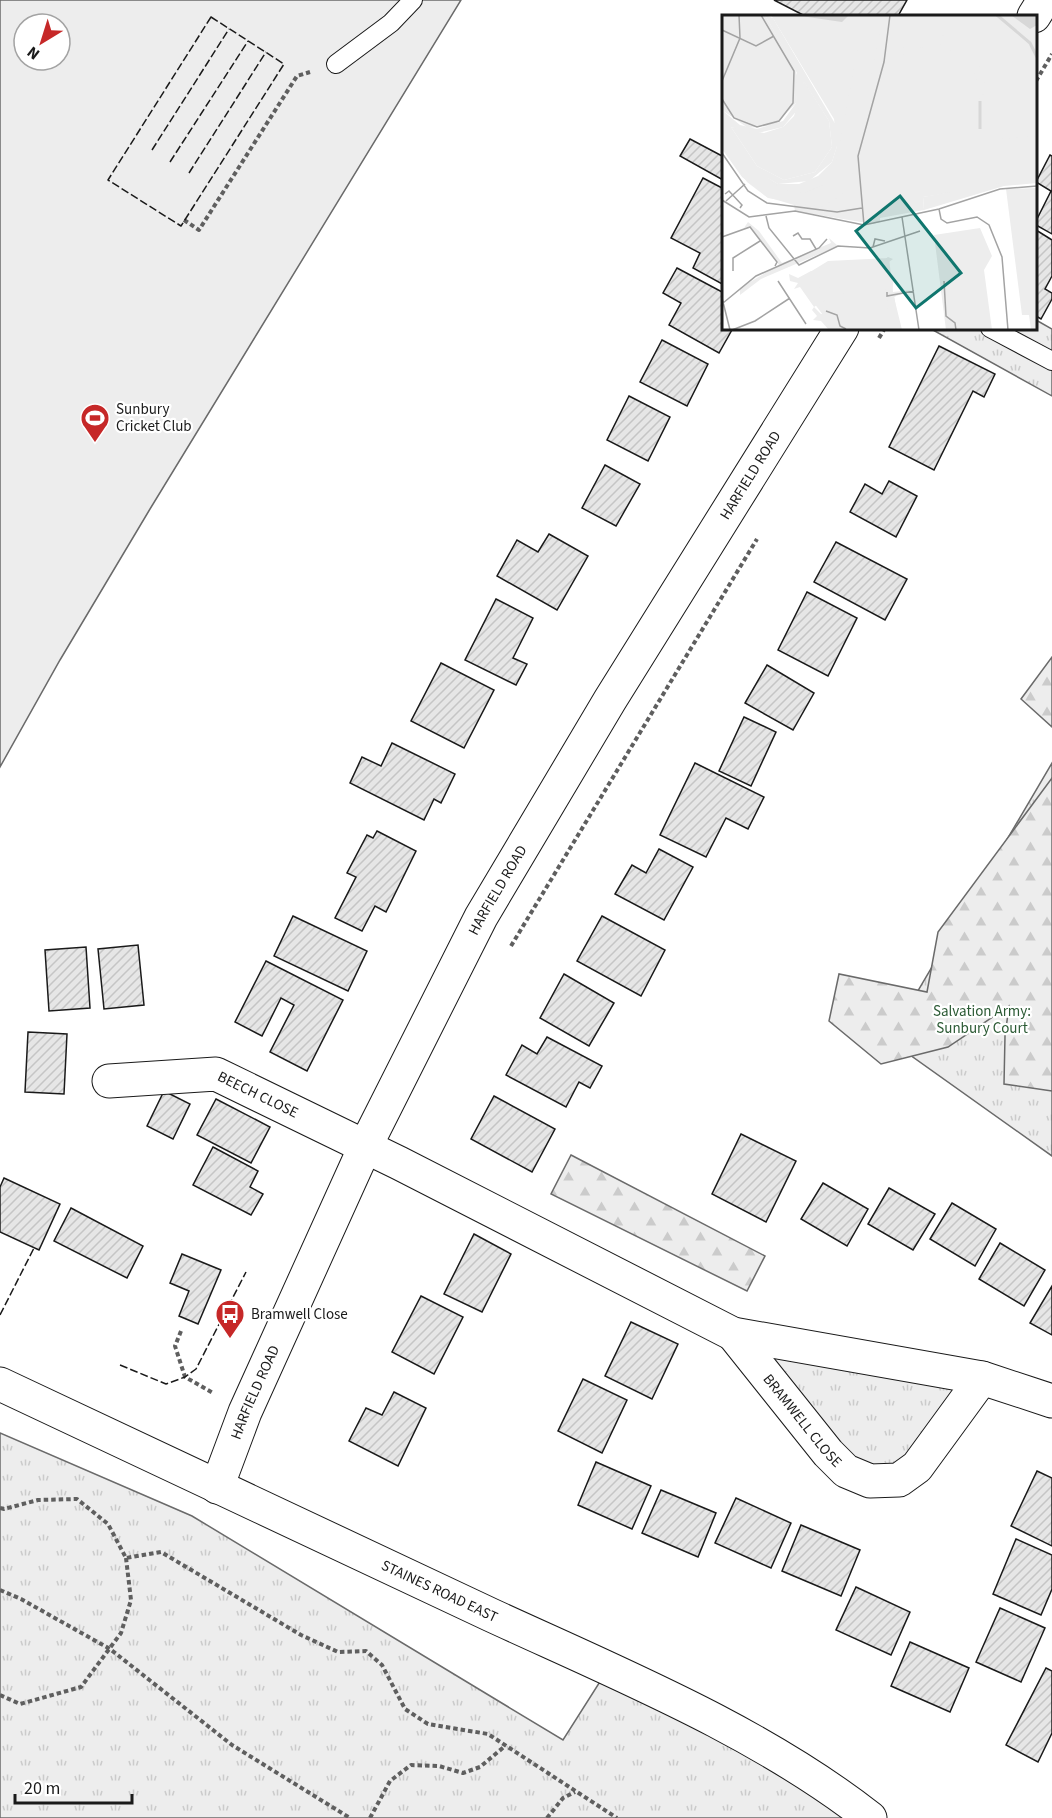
<svg xmlns="http://www.w3.org/2000/svg" width="1052" height="1818" viewBox="0 0 1052 1818" font-family="'Source Sans 3',sans-serif">
	<style>
		.grass { fill: url(#grass-tufts); stroke: #6a6a6a; stroke-width: 1.5 }
		.forest { fill: url(#forest-firs); stroke: #6a6a6a; stroke-width: 1.5 }
		.built { fill: #ededed; stroke: #6a6a6a; stroke-width: 1.5; fill-rule: evenodd }
		.building { fill: url(#building-hatch); stroke: #1a1a1a; stroke-width: 1.5 }
		.lines { fill: none; stroke-linecap: round; stroke-linejoin: round }
		.lane-casing { stroke: #1a1a1a; stroke-width: 20 }
		.street-casing { stroke: #1a1a1a; stroke-width: 35 }
		.highway-casing { stroke: #1a1a1a; stroke-width: 35 }
		.path { stroke: #5f5f5f; stroke-width: 4; stroke-dasharray: 4.5 3; stroke-linecap: butt }
		.lane { stroke: #fff; stroke-width: 18 }
		.street { stroke: #fff; stroke-width: 33 }
		.highway { stroke: #fff; stroke-width: 33 }
		.fence { stroke: #1a1a1a; stroke-width: 1.5; stroke-dasharray: 8 3; stroke-linecap: butt }
		.labels { text-anchor: middle; dominant-baseline: central; stroke-width: 4.5; stroke-linejoin: round; paint-order: stroke }
		.poi-label { font-size: 15px; fill: #1a1a1a; stroke: #fff; text-anchor: start }
		.street-label { font-size: 15px; fill: #1a1a1a; stroke: #fff }
		.park-label { font-size: 15px; fill: #2b5a34; stroke: #fff }
		.inset-river { fill: none; stroke: #d7d7d7; stroke-width: 3 }
		.inset-road { fill: none; stroke: #a3a3a3; stroke-width: 1.5 }
		.view { fill: #0f766e; fill-opacity: 0.15; stroke: #0f766e; stroke-width: 3 }
		.inset-edge { fill: none; stroke: #1a1a1a; stroke-width: 3 }
	</style>
	<defs>
		<pattern id="grass-tufts" width="24" height="20" patternUnits="userSpaceOnUse" patternTransform="scale(1.5)"><rect width="24" height="20" fill="#ededed"/><path d="M3 7l-1-3M5 7V3M7 7l1-3M15 17l-1-3M17 17v-4M19 17l1-3" fill="none" stroke="#cbcbcb"/></pattern>
		<pattern id="forest-firs" width="22" height="20" patternUnits="userSpaceOnUse" patternTransform="scale(1.5)"><rect width="22" height="20" fill="#ededed"/><path d="M5 1l3.5 6h-7zM16 11l3.5 6h-7z" fill="#cbcbcb"/></pattern>
		<pattern id="building-hatch" width="6" height="6" patternUnits="userSpaceOnUse" patternTransform="scale(1.5)"><rect width="6" height="6" fill="#e6e6e6"/><path d="M-1 1l2-2M0 6l6-6M5 7l2-2" fill="none" stroke="#c5c5c5"/></pattern>
	</defs>
	<rect width="100%" height="100%" fill="#fff"/>
	<g class="grass">
		<path d="M1036,320L1052,329V396L931,329L1036,328Z"/>
		<path d="M1052,763V1156L889,1040Z"/>
		<path d="M733,1334L982,1378L917,1467L870,1481Z"/>
		<path d="M0,1433L192,1516L563,1740L608,1669L870,1818H0Z"/>
	</g>
	<g class="forest">
		<path d="M1052,657V727L1021,699Z"/>
		<path d="M1052,778V1091L1004,1084L1005,1036L1009,1006L948,1047L881,1064L829,1021L839,974L927,992L938,932Z"/>
		<path d="M571,1155L765,1256L747,1291L551,1194Z"/>
	</g>
	<path class="built" d="M0,0H461L150,509L60,660L0,767ZM24,24H60V60H24Z"/>
	<g class="building">
		<path d="M774,0H907L898,16H805Z"/>
		<path d="M690,139L724,157L723,180L680,156Z"/>
		<path d="M1050,155L1052,156V234L1036,225V221L1051,191L1036,182Z"/>
		<path d="M703,178L724,189V285L693,268L700,253L671,238Z"/>
		<path d="M1036,230L1052,240V276L1045,289L1052,293V299L1041,319L1036,316Z"/>
		<path d="M677,268L724,293V328H733L719,353L669,325L681,303L663,293Z"/>
		<path d="M662,340L708,364L687,406L640,382Z"/>
		<path d="M939,346L995,374L984,397L973,391L934,470L889,447Z"/>
		<path d="M629,396L670,417L648,461L607,440Z"/>
		<path d="M605,465L640,484L616,526L582,508Z"/>
		<path d="M889,481L917,496L896,537L850,512L865,484L882,494Z"/>
		<path d="M549,534L588,556L557,610L497,576L517,540L538,552Z"/>
		<path d="M836,542L907,579L885,620L814,582Z"/>
		<path d="M807,592L857,618L828,676L778,650Z"/>
		<path d="M496,599L533,618L513,658L527,664L516,685L465,660Z"/>
		<path d="M441,663L494,690L464,748L411,721Z"/>
		<path d="M767,665L814,693L793,730L745,703Z"/>
		<path d="M744,717L776,732L751,786L719,771Z"/>
		<path d="M392,743L455,774L441,803L434,799L424,820L350,783L362,757L381,766Z"/>
		<path d="M695,763L764,797L748,829L726,818L706,857L660,835Z"/>
		<path d="M377,831L416,851L386,912L375,906L362,931L335,918L356,877L347,873L367,835L373,838Z"/>
		<path d="M659,849L693,867L664,920L615,894L632,865L646,873Z"/>
		<path d="M293,916L367,951L348,991L274,956Z"/>
		<path d="M602,916L665,950L641,996L577,961Z"/>
		<path d="M138,945L144,1005L104,1009L98,949Z"/>
		<path d="M86,947L90,1008L49,1011L45,950Z"/>
		<path d="M266,961L343,1000L307,1071L270,1052L294,1005L281,998L262,1036L235,1022Z"/>
		<path d="M564,974L614,1003L589,1046L540,1018Z"/>
		<path d="M28,1032L67,1034L64,1094L25,1092Z"/>
		<path d="M547,1037L602,1066L590,1088L579,1082L566,1107L506,1075L522,1045L537,1054Z"/>
		<path d="M164,1091L190,1104L173,1139L147,1126Z"/>
		<path d="M494,1096L555,1129L532,1172L471,1139Z"/>
		<path d="M216,1099L270,1127L251,1163L197,1135Z"/>
		<path d="M741,1134L796,1161L766,1222L712,1194Z"/>
		<path d="M213,1147L258,1171L250,1187L263,1194L251,1215L193,1185Z"/>
		<path d="M4,1178L60,1204L39,1250L0,1232V1187Z"/>
		<path d="M823,1183L868,1209L847,1246L801,1219Z"/>
		<path d="M889,1188L935,1214L913,1250L868,1224Z"/>
		<path d="M952,1203L996,1229L975,1266L930,1239Z"/>
		<path d="M71,1208L143,1246L127,1278L54,1241Z"/>
		<path d="M474,1234L511,1254L482,1312L444,1294Z"/>
		<path d="M1000,1243L1045,1270L1024,1306L979,1279Z"/>
		<path d="M182,1254L221,1270L198,1324L179,1316L189,1291L170,1283Z"/>
		<path d="M1052,1286V1335L1030,1323Z"/>
		<path d="M421,1296L463,1317L434,1374L392,1352Z"/>
		<path d="M631,1322L678,1344L652,1399L605,1376Z"/>
		<path d="M583,1379L627,1400L602,1453L558,1431Z"/>
		<path d="M394,1392L426,1408L398,1466L349,1441L366,1408L382,1415Z"/>
		<path d="M596,1462L651,1486L632,1529L578,1505Z"/>
		<path d="M1037,1471L1052,1478V1546L1011,1526Z"/>
		<path d="M661,1490L716,1513L698,1557L642,1533Z"/>
		<path d="M736,1498L791,1523L771,1568L715,1543Z"/>
		<path d="M801,1525L860,1550L841,1596L782,1571Z"/>
		<path d="M1016,1539L1052,1555V1589L1041,1615L993,1594Z"/>
		<path d="M856,1587L910,1612L891,1655L836,1630Z"/>
		<path d="M1000,1608L1045,1628L1021,1682L976,1662Z"/>
		<path d="M910,1642L969,1668L950,1712L891,1686Z"/>
		<path d="M1046,1668L1052,1671V1733L1038,1762L1006,1745Z"/>
	</g>
	<g class="lines">
		<g class="lane-casing">
			<g id="lane">
				<path d="M336,64L391,23L413,0"/>
				<path d="M990,328L1052,361"/>
			</g>
		</g>
		<g class="street-casing">
			<g id="street">
				<path d="M1034,16L1044,0"/>
				<path id="s1" d="M109,1081L216,1074L399,1163L733,1334L982,1378L1052,1401"/>
				<path id="s2" d="M733,1334L828,1453L846,1471L870,1481L899,1480L917,1467L982,1378"/>
				<path id="s3" d="M217,1487L245,1412L365,1147L481,917L610,700L842,328"/>
			</g>
		</g>
		<g class="highway-casing">
			<g id="highway">
				<path id="s4" d="M0,1384C163,1462 327,1538 491,1615C619,1674 759,1731 870,1818"/>
			</g>
		</g>
		<g class="path">
			<path d="M1036,81L1052,54"/>
			<path d="M184,220L199,230L297,76L310,72"/>
			<path d="M879,338L885,328"/>
			<path d="M511,946L757,539"/>
			<path d="M181,1331L175,1346L185,1377L213,1393"/>
			<path d="M0,1508L4,1509L38,1500L77,1499L108,1524L126,1558L161,1552L301,1635L338,1652L366,1651L382,1665L405,1709L428,1724L488,1734L617,1818"/>
			<path d="M0,1590L21,1599L110,1649L232,1745L350,1818"/>
			<path d="M0,1695L20,1704L81,1687L121,1633L131,1600L126,1558"/>
			<path d="M370,1818L390,1781L411,1765L439,1766L463,1773L480,1767L505,1746"/>
			<path d="M547,1818L563,1798L575,1792"/>
		</g>
		<use href="#lane" class="lane"/>
		<use href="#street" class="street"/>
		<use href="#highway" class="highway"/>
		<g class="fence">
			<path d="M211,17L284,64L181,226L108,180Z"/>
			<path d="M152,150L229,29"/>
			<path d="M170,162L248,41"/>
			<path d="M189,173L266,52"/>
			<path d="M0,1315L34,1248"/>
			<path d="M120,1365L166,1384L185,1377L196,1369L246,1272"/>
		</g>
	</g>
	<defs>
		<g id="stadium-pin" transform="scale(1.5)"><path d="M0 17L-7.5 6A9.5 9.5 0 1 1 7.5 6Z" fill="#c62828" stroke="#fff"/><path d="M0-5a6.5 5 0 1 0 0 10a6.5 5 0 1 0 0-10ZM-3.5-1.8h7v3.6h-7Z" fill="#fff"/></g>
		<g id="bus-pin" transform="scale(1.5)"><path d="M0 17L-7.5 6A9.5 9.5 0 1 1 7.5 6Z" fill="#c62828" stroke="#fff"/><path d="M-5-6H5V4H4V6H2V4H-2V6H-4V4H-5ZM-3.5-4V0h7V-4ZM-3.5 1.2v1.5H-2V1.2ZM2 1.2v1.5H3.5V1.2Z" fill="#fff"/></g>
	</defs>
	<g fill-rule="evenodd">
		<use href="#stadium-pin" x="95" y="418"/>
		<use href="#bus-pin" x="230" y="1314"/>
	</g>
	<g class="labels">
		<g class="poi-label">
			<text x="116" y="409">Sunbury<tspan x="116" dy="17">Cricket Club</tspan></text>
			<text x="251" y="1314">Bramwell Close</text>
		</g>
		<g class="street-label">
			<text stroke="none"><textPath href="#s3" startOffset="1146">HARFIELD ROAD</textPath></text>
			<text stroke="none"><textPath href="#s3" startOffset="660">HARFIELD ROAD</textPath></text>
			<text stroke="none"><textPath href="#s1" startOffset="154">BEECH CLOSE</textPath></text>
			<text stroke="none"><textPath href="#s3" startOffset="102">HARFIELD ROAD</textPath></text>
			<text stroke="none"><textPath href="#s2" startOffset="111">BRAMWELL CLOSE</textPath></text>
			<text stroke="none"><textPath href="#s4" startOffset="486">STAINES ROAD EAST</textPath></text>
		</g>
		<g class="park-label">
			<text x="982" y="1011">Salvation Army:<tspan x="982" dy="17">Sunbury Court</tspan></text>
		</g>
	</g>
	<g transform="translate(722 15)">
		<rect width="315" height="315" fill="#fff"/>
		<path d="M0,0H43L72,51L77,66L74,88L53,110L26,113L0,95ZM49,0H315V165L201,182L202,195L158,203V207L151,209L73,196L72,190L45,182L20,162L0,134V106L30,153L56,169H77L96,161L110,147L115,131L112,104ZM82,66L107,106L110,132L93,157L62,165L35,151L9,112L42,118L61,112L72,101ZM315,173V315H309L307,300H300L284,174ZM26,207L37,216L60,248L109,228L107,223L116,231L39,264L18,280V273L57,250L28,211L22,213ZM167,243L171,277L189,275L172,282L180,315H112L75,265L106,246Z" fill="#ededed"/>
		<path d="M268,0H289L308,14L315,10V56L298,22ZM218 27a9 9 0 1 1 18 0a9 9 0 1 1-18 0ZM196,24L210,25V30L189,35L188,41L182,42L181,30ZM256,46L264,73L258,86L257,70L250,53ZM255,115H315V121L278,124L265,123ZM293,165H315V168L282,171L202,195L201,182ZM166,242L171,244L167,247L168,261L172,262L170,278L151,269L150,264L155,250ZM89,256L95,259L93,267L98,273L105,265L117,280L125,277L118,298L108,295L103,285L92,292L99,299H112L120,315H107L99,306L91,305L95,301L90,295L92,292L78,272L72,274L76,268L68,266L67,259L76,263ZM172,280L176,306L170,309L167,305L162,309L159,295L165,298L166,281Z" fill="#ededed"/>
		<path d="M43,0L51,3L115,112V131L110,147L87,166L56,169L33,156L62,175L82,178L101,170L113,154L142,0H161L129,167L120,180L99,192L46,183L25,167L0,132V95L18,110L35,114L61,106L74,88L75,58ZM82,67L107,106L110,132L93,157L62,165L35,151L9,112L32,119L61,112L77,93ZM258,213L270,241L262,255L270,315H224L212,220Z" fill="#ededed" fill-rule="evenodd"/>
		<path d="M72,0H127L120,7ZM289,0H315V10L308,14Z" fill="#d7d7d7"/>
		<path class="inset-river" d="M275,0L308,28L315,42M258,114V86"/>
		<path class="inset-road" d="M0,15L34,31L52,21M0,66L18,23L17,0M0,84L12,103L35,112L57,106L71,88L72,56L39,0M0,138L26,176L45,188L115,197L140,193M3,179L7,176L20,190L18,193M0,185L27,202L73,196L142,210L217,194L278,174L315,171M4,186L23,169M217,194L219,204L225,208L255,202L267,210L280,242L286,315M44,201L47,213L77,250L116,231L148,233L198,216M180,202L197,315M142,210L136,141L162,47L168,0M71,221L76,218L80,224H88L94,234M0,222L28,212L55,247L53,251M151,232L153,224L163,226M11,256V243L38,226M56,266L84,309M222,266L224,301L233,308L234,315M165,277V281L192,276M0,283L8,315M1,288L34,261L97,233L105,224M104,296L115,300L118,311L124,314M10,315L33,306L68,283"/>
		<path class="view" d="M178,181L239,258L194,293L134,216Z"/>
		<rect width="315" height="315" class="inset-edge"/>
	</g>
	<g transform="translate(42 42) rotate(218)"><circle r="28" fill="#ffffff" stroke="#a3a3a3" stroke-width="1.5"/>
	<path d="M0-4.5L10 22L0 15L-10 22Z" fill="#c62828"/>
	<text y="-9" font-size="16" font-weight="bold" text-anchor="middle" fill="#1a1a1a">N</text>
	</g>
	<path d="M15 1794v9h117v-9" fill="none" stroke="#1a1a1a" stroke-width="3"/>
	<text x="24" y="1794" font-size="18" fill="#1a1a1a" stroke="#ffffff" stroke-width="4.5" paint-order="stroke">20 m</text>
</svg>
